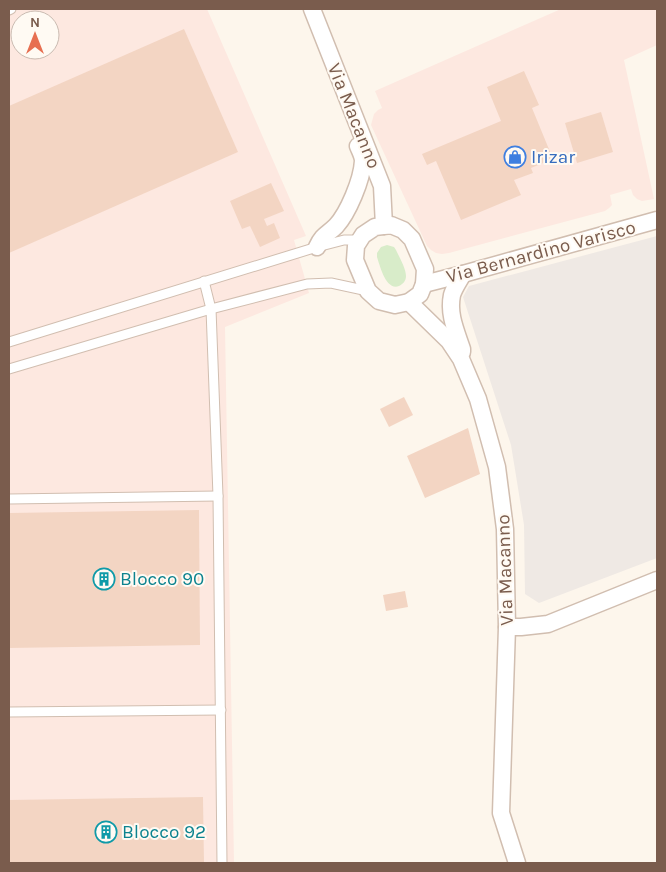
<svg xmlns="http://www.w3.org/2000/svg" width="666" height="872" viewBox="0 0 666 872" font-family="Karla,sans-serif">
	<style>
		.commercial { fill: #fde8e0; fill-rule: evenodd }
		.industrial { fill: #efe9e4 }
		.green { fill: #d8ecc9 }
		.building { fill: #f3d5c3 }
		.lines { fill: none; stroke-linecap: round; stroke-linejoin: round }
		.service-casing { stroke: #d1beb0; stroke-width: 11 }
		.minor-casing { stroke: #d1beb0; stroke-width: 19 }
		.service { stroke: #fff; stroke-width: 9 }
		.minor { stroke: #fff; stroke-width: 16 }
		.labels { text-anchor: middle; dominant-baseline: central; stroke-width: 4; stroke-linejoin: round; paint-order: stroke }
		.street-label { font-size: 19px; fill: #7a5c4d; stroke: #fffaf3 }
		.shop-label { font-size: 19px; fill: #366cbe; stroke: #fffaf3; text-anchor: start }
		.culture-label { font-size: 19px; fill: #0d838f; stroke: #fffaf3; text-anchor: start }
	</style>
	<rect width="100%" height="100%" fill="#fdf6ec"/>
	<g class="commercial">
		<path d="M9,9H207L306,236L294,240L309,293L225,327L234,863H9ZM20,20H50V50H20Z"/>
		<path d="M561,9H657V45L624,60L654,199L642,201L637,199L633,195L631,189L610,195L612,205L609,208L605,211L449,253L442,254L436,253L431,250L427,246L371,125L374,114L378,110L382,108L375,91Z"/>
	</g>
	<path class="industrial" d="M657,236V558L539,603L525,594L524,525L511,445L463,297L469,286Z"/>
	<path class="green" d="M387,245L394,247L396,250C399,257 406,268 406,276C406,281 403,284 399,286C386,291 380,266 377,257V253L381,247Z"/>
	<g class="building">
		<path d="M184,29L238,152L9,253V106Z"/>
		<path d="M524,71L539,105L532,108L553,159L531,168L533,173L514,180L521,195L461,220L436,161L427,165L422,154L501,121L487,87Z"/>
		<path d="M601,112L613,152L577,163L565,123Z"/>
		<path d="M271,183L284,211L264,219L267,226L274,223L280,238L260,247L250,226L242,229L230,201Z"/>
		<path d="M404,397L413,415L389,427L380,409Z"/>
		<path d="M468,428L480,474L425,498L407,456Z"/>
		<path d="M199,510L200,645L9,648V513Z"/>
		<path d="M405,591L408,607L386,611L383,595Z"/>
		<path d="M203,797L204,863H9V800Z"/>
	</g>
	<g class="lines">
		<g class="service-casing">
			<g id="service">
				<path d="M9,10L11,9"/>
				<path d="M204,281L211,309L218,496L222,863"/>
				<path d="M9,342L317,247L344,240H359"/>
				<path d="M9,369L211,309L307,284L331,283L368,291"/>
				<path d="M9,499L218,496"/>
				<path d="M9,712L221,710"/>
			</g>
		</g>
		<g class="minor-casing">
			<g id="minor">
				<path d="M312,9L382,186L384,226"/>
				<path d="M391,225L403,230L412,239L425,269L424,284L420,294L409,302L395,305L379,301L368,291L355,260L356,246L363,235L375,227Z"/>
				<path d="M317,247C323,234 327,235 336,226C348,213 362,180 363,161C363,156 360,151 358,146"/>
				<path d="M424,284L463,274L657,220"/>
				<path d="M409,302L449,341L461,359L478,399L497,467L505,529L507,627L501,813L517,863"/>
				<path d="M462,352V349C456,331 448,314 452,295C454,288 459,281 463,274"/>
				<path d="M507,627H521L548,624L657,580"/>
			</g>
		</g>
		<use href="#service" class="service"/>
		<use href="#minor" class="minor"/>
	</g>
	<defs>
		<g id="shop-ring" transform="scale(1.125)"><circle r="9.5" fill="#fffaf3" stroke="#3f7fe0" stroke-width="1.5"/><path d="M-5-2.5h2.3a2.7 3.5 0 0 1 5.4 0H5L5.5 6h-11ZM-1.5-2.5h3a1.5 2.3 0 0 0-3 0Z" fill="#3f7fe0"/></g>
		<g id="building-ring" transform="scale(1.125)"><circle r="9.5" fill="#fffaf3" stroke="#0f9aa8" stroke-width="1.5"/><path d="M-4-6H4V6H1V3H-1V6H-4ZM-2.5-4.3h1.7v1.8h-1.7ZM.8-4.3h1.7v1.8H.8ZM-2.5-1h1.7V.8h-1.7ZM.8-1h1.7V.8H.8Z" fill="#0f9aa8"/></g>
	</defs>
	<g fill-rule="evenodd">
		<use href="#shop-ring" x="515" y="157"/>
		<use href="#building-ring" x="104" y="579"/>
		<use href="#building-ring" x="106" y="832"/>
	</g>
	<g class="labels">
		<g class="street-label">
			<text transform="translate(354 116) rotate(68)">Via Macanno</text>
			<text transform="translate(541 252) rotate(-15)">Via Bernardino Varisco</text>
			<text transform="translate(505 570) rotate(-92)">Via Macanno</text>
		</g>
		<g class="shop-label">
			<text x="531" y="157">Irizar</text>
		</g>
		<g class="culture-label">
			<text x="120" y="579">Blocco 90</text>
			<text x="122" y="832">Blocco 92</text>
		</g>
	</g>
	<rect width="666" height="872" fill="none" stroke="#7a5c4d" stroke-width="20"/>
	<g transform="translate(35 35)"><circle r="24" fill="#fffaf3" stroke="#cabbb1"/>
	<path d="M0-4L9 19L0 12L-9 19Z" fill="#e76f51"/>
	<text y="-8" font-size="14" font-weight="bold" text-anchor="middle" fill="#7a5c4d">N</text>
	</g>
</svg>
